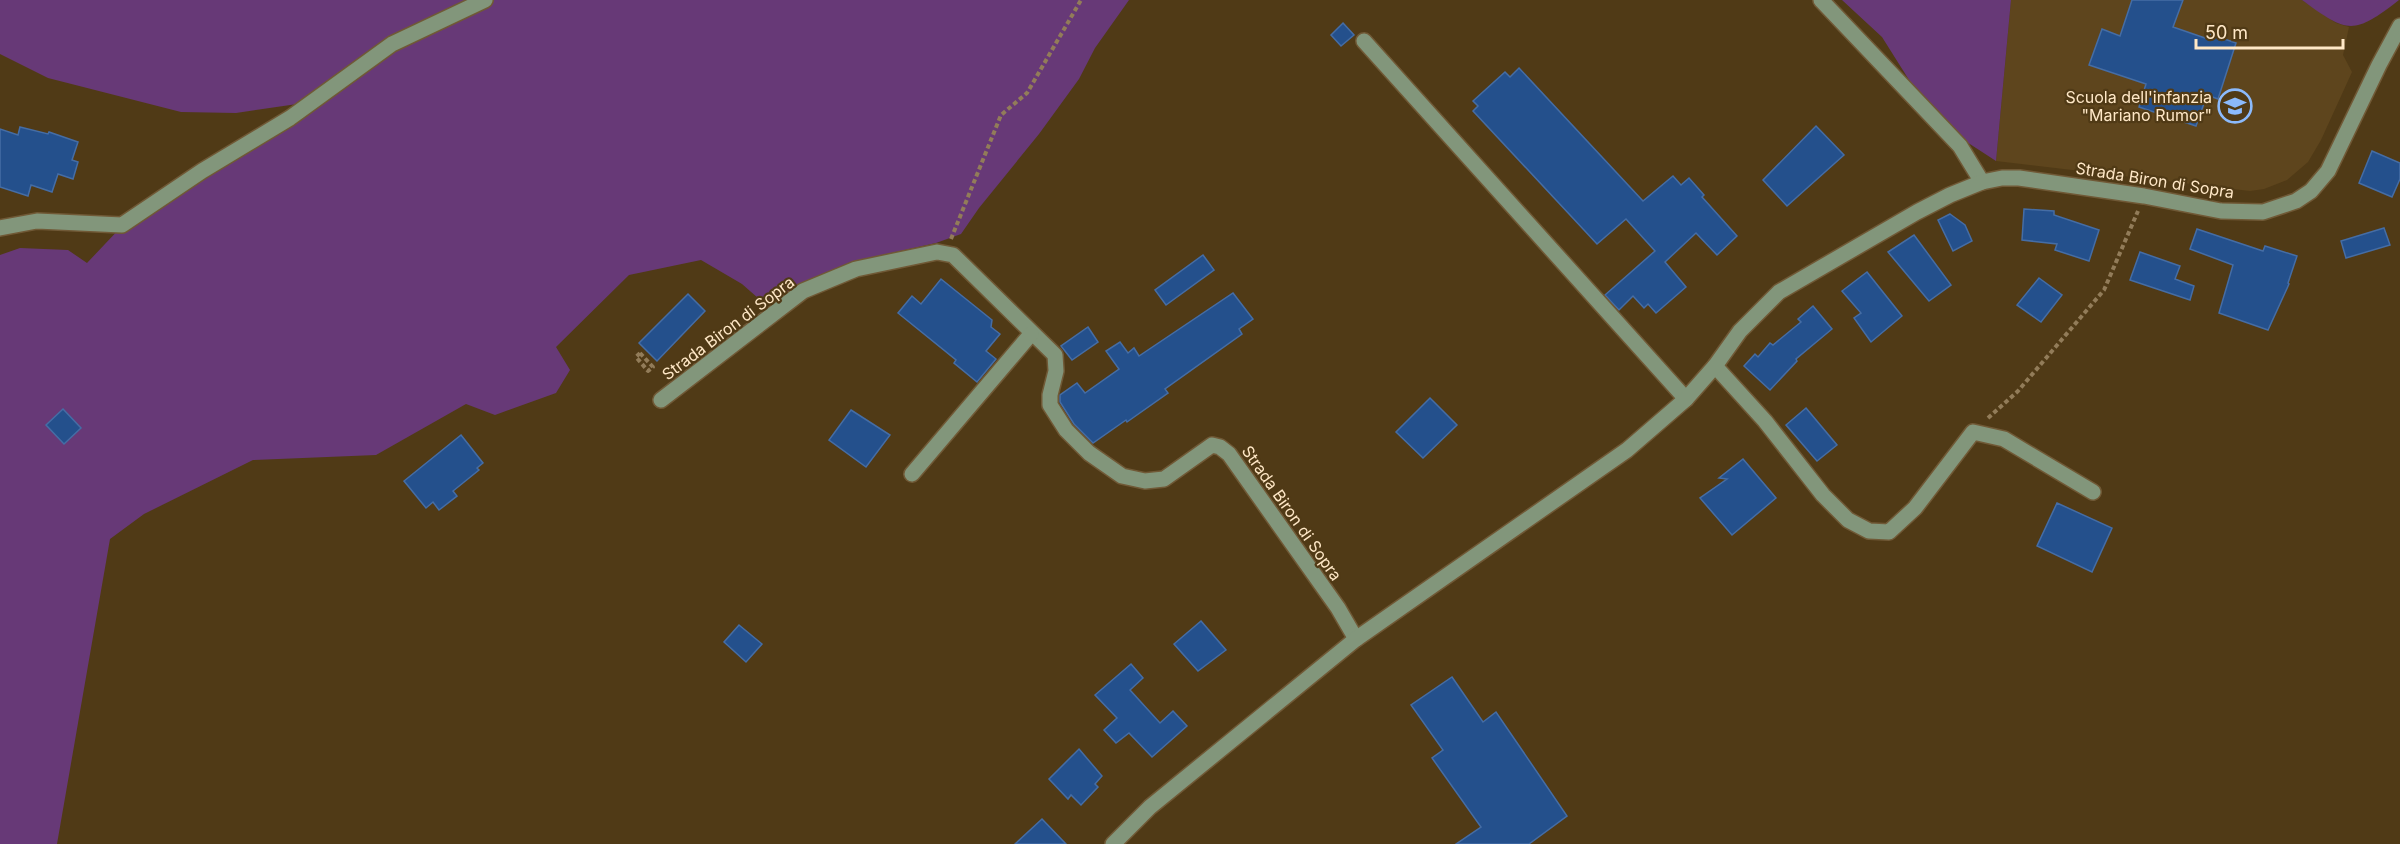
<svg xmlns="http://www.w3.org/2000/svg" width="2400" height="844" viewBox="0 0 2400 844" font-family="Inter,sans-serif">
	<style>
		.built { fill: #5e451d }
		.green { fill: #673977 }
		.building { fill: #24508c; stroke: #456da5; stroke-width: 1.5 }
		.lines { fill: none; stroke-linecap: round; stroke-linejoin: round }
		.minor-casing { stroke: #705936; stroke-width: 18 }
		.path { stroke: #927c59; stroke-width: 4; stroke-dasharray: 4.5 3; stroke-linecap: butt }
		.minor { stroke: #82967b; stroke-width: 15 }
		.labels { text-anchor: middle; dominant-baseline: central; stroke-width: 4.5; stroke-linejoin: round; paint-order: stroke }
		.poi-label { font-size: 16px; fill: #ffe8c7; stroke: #503a16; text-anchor: end }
		.street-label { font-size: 16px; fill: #ffe8c7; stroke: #503a16 }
	</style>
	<rect width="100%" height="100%" fill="#503a16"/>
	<path class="built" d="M2011,0H2302L2336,23L2349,27L2343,55L2352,72L2321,140L2308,162L2287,180L2264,189L2250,191L1996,161Z"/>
	<g class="green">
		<path d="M0,0H1129L1095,48L1079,79L1039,134L979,208L961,234L936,243L851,262L807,281L766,305L742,284L701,260L629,275L556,347L570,370L556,393L495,415L466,404L376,455L253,460L144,514L110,539L57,844H0V255L20,248L68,250L87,263L123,225L311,102L236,113L181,112L48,78L0,54Z"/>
		<path d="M1842,0H2011L1996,161L1956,135L1916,91L1882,37Z"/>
		<path d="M2302,0H2399C2353,36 2347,33 2302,0Z"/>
	</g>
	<g class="building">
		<path d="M2132,0H2183L2173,27L2205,38L2207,33L2236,43L2218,99L2207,95L2196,126L2139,107L2146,84L2089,65L2102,29L2120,36Z"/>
		<path d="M1343,23L1354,35L1341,46L1331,35Z"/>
		<path d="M1519,68L1643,201L1673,176L1681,185L1689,178L1704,195L1702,197L1737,236L1717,255L1696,233L1665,262L1686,287L1656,313L1648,304L1644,308L1633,296L1619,310L1605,295L1655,251L1626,219L1597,244L1473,111L1478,106L1473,101L1505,72L1510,77Z"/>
		<path d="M1816,126L1844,155L1787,206L1763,180Z"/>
		<path d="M20,127L48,134L49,132L78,142L72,160L78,162L73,179L58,174L52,192L31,185L28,196L0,187V129L18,135Z"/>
		<path d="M2372,151L2400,163V179L2392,197L2359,183Z"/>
		<path d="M2024,209L2054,211V215L2099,230L2089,261L2055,250L2057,244L2022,240Z"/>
		<path d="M1950,214L1965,225L1972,241L1953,251L1938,220Z"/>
		<path d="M2384,228L2390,245L2346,258L2341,241Z"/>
		<path d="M2197,229L2263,251L2265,246L2297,256L2288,283L2289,284L2268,330L2219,313L2233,265L2190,249Z"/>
		<path d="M1914,235L1951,285L1929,301L1888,252Z"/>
		<path d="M2140,252L2180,266L2175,279L2194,286L2190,300L2130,280Z"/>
		<path d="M1203,255L1214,270L1166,305L1155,290Z"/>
		<path d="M1867,272L1902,316L1871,342L1854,318L1861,313L1842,291Z"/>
		<path d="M2039,278L2062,295L2041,322L2017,305Z"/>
		<path d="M941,279L992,320L991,327L1000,334L986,351L996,359L977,382L954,363L956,360L898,313L912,296L921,304Z"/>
		<path d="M1233,293L1253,319L1239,329L1242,334L1165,389L1168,393L1127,422L1126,420L1093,443L1074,424L1060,402V395L1077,383L1085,393L1119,369L1106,351L1120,342L1128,353L1134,348L1139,356Z"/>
		<path d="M688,294L705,311L657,361L639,343Z"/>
		<path d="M1813,306L1832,329L1796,359L1797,361L1770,390L1744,366L1755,354L1758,357L1770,343L1773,345L1801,322L1798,319Z"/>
		<path d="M1088,327L1098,342L1072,360L1061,346Z"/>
		<path d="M1430,398L1457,425L1423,458L1396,432Z"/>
		<path d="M1806,408L1837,445L1817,461L1786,425Z"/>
		<path d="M63,409L81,428L64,444L46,425Z"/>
		<path d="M851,410L890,435L866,467L829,440Z"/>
		<path d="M461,435L483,463L477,468L479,470L453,491L457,496L439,510L433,502L426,508L404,481Z"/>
		<path d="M1743,459L1776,498L1732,535L1700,498L1727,479L1719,478Z"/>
		<path d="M2057,503L2112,528L2092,572L2037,546Z"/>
		<path d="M1201,621L1226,650L1198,671L1174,644Z"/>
		<path d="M739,625L762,644L746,662L724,642Z"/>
		<path d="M1131,664L1143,678L1130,690L1160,723L1173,711L1187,726L1152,757L1129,733L1116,743L1104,730L1117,718L1095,695Z"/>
		<path d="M1452,677L1483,722L1496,712L1567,816L1529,844H1456L1481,827L1432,758L1443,750L1411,705Z"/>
		<path d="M1079,749L1102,776L1095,784L1098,787L1081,805L1071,795L1068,799L1049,779Z"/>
		<path d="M1042,819L1066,844H1015Z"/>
	</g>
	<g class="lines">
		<g class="minor-casing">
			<g id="minor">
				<path d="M1821,0L1960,146L1982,182"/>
				<path d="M1364,41L1686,399"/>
				<path d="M0,228L37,221L122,225L202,171L290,118L392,44L485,0"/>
				<path d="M1715,366L1765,421L1823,495L1848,520L1869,531L1889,532L1915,508L1973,432L2004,439L2093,492"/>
				<path d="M661,400L803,291L856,269L937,252L953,255L1055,355L1056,371L1050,395V405L1066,430L1089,453L1122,476L1145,481L1164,479L1212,445L1220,447L1229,454L1338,608L1356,639"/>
				<path d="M912,474L1031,334"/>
				<path d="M1113,844L1150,807L1356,639L1627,450L1686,399L1715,366L1740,331L1779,292L1917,212L1950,195L1982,182L2002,178H2019L2144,196L2221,211L2263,212L2296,201L2311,191L2328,171L2379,65L2400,26"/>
			</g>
		</g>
		<g class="path">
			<path d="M951,239L1001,115L1027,93L1081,0"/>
			<path d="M640,353L653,367L648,371L636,357Z"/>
			<path d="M1988,418L2018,391L2104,290L2138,211"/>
		</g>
		<use href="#minor" class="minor"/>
	</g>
	<defs>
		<g id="school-ring" transform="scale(1.725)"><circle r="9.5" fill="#503a16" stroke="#8bbafc" stroke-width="1.5"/><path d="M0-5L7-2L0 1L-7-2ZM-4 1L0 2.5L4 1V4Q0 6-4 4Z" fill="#8bbafc"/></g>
	</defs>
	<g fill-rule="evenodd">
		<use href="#school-ring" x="2235" y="106"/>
	</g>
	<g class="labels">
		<g class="poi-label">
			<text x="2212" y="97">Scuola dell'infanzia<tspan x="2212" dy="18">"Mariano Rumor"</tspan></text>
		</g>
		<g class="street-label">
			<text transform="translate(2155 180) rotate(9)">Strada Biron di Sopra</text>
			<text transform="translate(728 328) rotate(-37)">Strada Biron di Sopra</text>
			<text transform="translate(1292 513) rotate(55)">Strada Biron di Sopra</text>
		</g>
	</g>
	<path d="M2196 39v9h147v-9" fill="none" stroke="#ffe8c7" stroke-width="3"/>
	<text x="2205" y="39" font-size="18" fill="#ffe8c7" stroke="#503a16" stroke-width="4.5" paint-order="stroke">50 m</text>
</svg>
